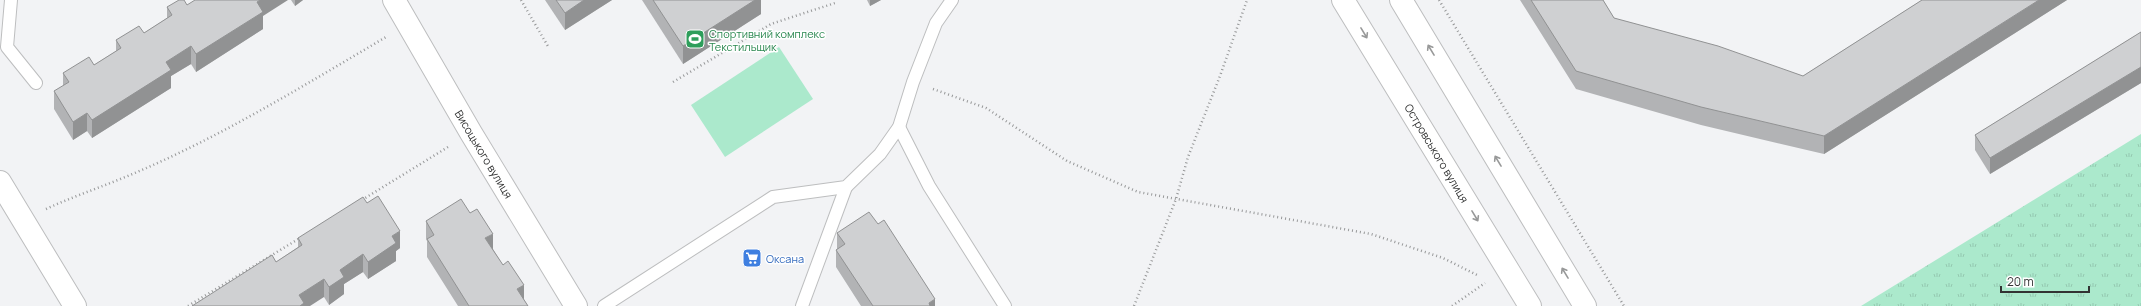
<svg xmlns="http://www.w3.org/2000/svg" width="2141" height="306" viewBox="0 0 2141 306" font-family="Manrope,sans-serif">
	<style>
		.grass { fill: #abe9cc }
		.park { fill: url(#park-tufts) }
		.lines { fill: none; stroke-linecap: round; stroke-linejoin: round }
		.service-casing { stroke: #bdbebf; stroke-width: 14 }
		.minor-casing { stroke: #bdbebf; stroke-width: 24 }
		.tertiary-casing { stroke: #bdbebf; stroke-width: 24 }
		.path { stroke: #979899; stroke-width: 2.5; stroke-dasharray: 1 3; stroke-linecap: butt }
		.service { stroke: #fff; stroke-width: 12 }
		.minor { stroke: #fff; stroke-width: 22 }
		.tertiary { stroke: #fff; stroke-width: 22 }
		.wall { fill: #b2b3b5 }
		.shaded-wall { fill: #919293 }
		.building { fill: #cfd0d2; stroke: #919293 }
		.oneway { stroke: #989999 }
		.labels { text-anchor: middle; dominant-baseline: central; stroke-width: 3; stroke-linejoin: round; paint-order: stroke }
		.leisure-label { font-size: 11px; fill: #27864d; stroke: #fff; text-anchor: start }
		.street-label { font-size: 11px; fill: #323333; stroke: #fff }
		.shop-label { font-size: 11px; fill: #366cbe; stroke: #fff; text-anchor: start }
	</style>
	<defs>
		<pattern id="park-tufts" width="24" height="20" patternUnits="userSpaceOnUse"><rect width="24" height="20" fill="#abe9cc"/><path d="M3 7l-1-3M5 7V3M7 7l1-3M15 17l-1-3M17 17v-4M19 17l1-3" fill="none" stroke="#94c8b0"/></pattern>
	</defs>
	<rect width="100%" height="100%" fill="#f2f3f5"/>
	<path class="grass" d="M779,47L813,99L725,157L691,105Z"/>
	<path class="park" d="M2141,134V306H1861Z"/>
	<g class="lines">
		<g class="service-casing">
			<g id="service">
				<path d="M11,0L7,47L36,83"/>
				<path d="M899,127L929,186L1005,306"/>
				<path d="M604,306L773,197L846,187L880,154L899,127L913,82L936,23L952,0"/>
				<path d="M802,306L846,187"/>
			</g>
		</g>
		<g class="minor-casing">
			<g id="minor">
				<path d="M394,0L471,133L576,306"/>
				<path d="M0,182L75,306"/>
			</g>
		</g>
		<g class="tertiary-casing">
			<g id="tertiary">
				<path d="M1343,0L1530,306"/>
				<path d="M1401,0L1585,306"/>
			</g>
		</g>
		<g class="path">
			<path d="M521,0L549,48"/>
			<path d="M1439,0L1624,306"/>
			<path d="M673,82L771,24L835,3"/>
			<path d="M933,89L986,108L1067,161L1138,192L1371,234L1443,258L1479,276"/>
			<path d="M362,200L448,147"/>
			<path d="M46,209C74,196 102,187 130,175C219,138 303,86 386,37"/>
			<path d="M188,306L300,238"/>
			<path d="M1134,306L1176,199L1188,157L1220,76L1247,0"/>
			<path d="M1452,306L1485,283"/>
		</g>
		<use href="#service" class="service"/>
		<use href="#minor" class="minor"/>
		<use href="#tertiary" class="tertiary"/>
	</g>
	<g class="wall">
		<path d="M291,0H303L295,6Z"/>
		<path d="M545,0H612L565,30Z"/>
		<path d="M642,0H761V14L683,64Z"/>
		<path d="M867,0H881L870,6Z"/>
		<path d="M1520,0H1603L1614,18L1803,76L1922,0H2067L1824,154L1701,125L1576,89Z"/>
		<path d="M187,5L263,16V29L196,72L191,64L171,76V88L92,138L87,131L73,140L54,109V91L63,86V73L94,65L116,51V40L144,33L167,18V7Z"/>
		<path d="M2141,32V83L1990,174L1975,150V135Z"/>
		<path d="M367,203L400,248L396,251V261L368,279L363,272L344,284V294L329,305L324,297L276,262L298,247V238Z"/>
		<path d="M426,221L493,249L528,306H458L427,257V241L426,239Z"/>
		<path d="M837,233L935,306H861L836,267V250L837,249Z"/>
	</g>
	<g class="shaded-wall">
		<path d="M260,0H288L263,16V29L196,72V54L257,2Z"/>
		<path d="M295,0H303L295,6Z"/>
		<path d="M584,0H612L565,30V13Z"/>
		<path d="M755,0H761V14L683,64V46Z"/>
		<path d="M870,0H881L870,6Z"/>
		<path d="M2039,0H2067L1824,154V136Z"/>
		<path d="M191,46V64L171,76V88L92,138V120L166,62Z"/>
		<path d="M2141,67V83L1990,174V158Z"/>
		<path d="M87,113V131L73,140V122Z"/>
		<path d="M400,231V248L396,251V261L368,279V262L392,236Z"/>
		<path d="M493,234V251L485,238Z"/>
		<path d="M363,254V272L344,284V294L329,305V287L340,270Z"/>
		<path d="M324,279V297L310,306H299V295Z"/>
		<path d="M524,285V303L517,289Z"/>
		<path d="M935,299V306H929V303Z"/>
	</g>
	<g class="building">
		<path d="M179,0H184L187,5L195,0H260L257,2L263,12L196,54L191,46L166,62L171,70L92,120L87,113L73,122L54,91L69,82L63,73L89,57L94,65L121,48L116,40L139,26L144,33L172,15L167,7Z"/>
		<path d="M556,0H584L565,13Z"/>
		<path d="M653,0H755L683,46Z"/>
		<path d="M1531,0H1603L1614,18L1718,46L1803,76L1922,0H2039L1824,136L1701,107L1576,71Z"/>
		<path d="M2141,32V67L1990,158L1975,135Z"/>
		<path d="M378,196L400,231L392,236L396,243L368,262L363,254L340,270L344,277L329,287L324,279L299,295L304,303L300,306H192L272,255L276,262L302,245L298,238L363,197L367,203Z"/>
		<path d="M461,199L470,213L477,209L493,234L485,238L503,265L508,261L524,285L517,289L528,306H469L427,239L434,235L426,221Z"/>
		<path d="M869,212L878,224L884,220L935,299L929,303L930,306H873L836,250L845,244L837,233Z"/>
	</g>
	<defs><path id="oneway-shaft" d="M-6 0H5M1.5-3L5.5 0L1.5 3" fill="none" stroke-width="1.6" stroke-linecap="round" stroke-linejoin="round"/></defs>
	<g class="oneway">
		<use href="#oneway-shaft" transform="translate(1364 33) rotate(59)"/>
		<use href="#oneway-shaft" transform="translate(1431 50) rotate(-121)"/>
		<use href="#oneway-shaft" transform="translate(1498 161) rotate(-121)"/>
		<use href="#oneway-shaft" transform="translate(1475 216) rotate(59)"/>
		<use href="#oneway-shaft" transform="translate(1565 273) rotate(-121)"/>
	</g>
	<defs>
		<g id="stadium-square" transform="scale(1)"><rect x="-9" y="-9" width="18" height="18" rx="4" fill="#2e9e5b" stroke="#fff"/><path d="M0-5a6.5 5 0 1 0 0 10a6.5 5 0 1 0 0-10ZM-3.5-1.8h7v3.6h-7Z" fill="#fff"/></g>
		<g id="supermarket-square" transform="scale(1)"><rect x="-9" y="-9" width="18" height="18" rx="4" fill="#3f7fe0" stroke="#fff"/><path d="M-6-5.5h2.5l.6 2H6L4.5 2H-2.5L-4.4-4H-6ZM-1.5 3.2a1.3 1.3 0 1 0 .1 0ZM3 3.2a1.3 1.3 0 1 0 .1 0Z" fill="#fff"/></g>
	</defs>
	<g fill-rule="evenodd">
		<use href="#stadium-square" x="695" y="39"/>
		<use href="#supermarket-square" x="752" y="258"/>
	</g>
	<g class="labels">
		<g class="leisure-label">
			<text x="709" y="33">Спортивний комплекс<tspan x="709" dy="13">Текстильщик</tspan></text>
		</g>
		<g class="street-label">
			<text transform="translate(1437 153) rotate(59)">Островського вулиця</text>
			<text transform="translate(484 154) rotate(59)">Висоцького вулиця</text>
		</g>
		<g class="shop-label">
			<text x="766" y="258">Оксана</text>
		</g>
	</g>
	<path d="M2001 286v6h88v-6" fill="none" stroke="#323333" stroke-width="2"/>
	<text x="2007" y="286" font-size="12" fill="#323333" stroke="#ffffff" stroke-width="3" paint-order="stroke">20 m</text>
</svg>
